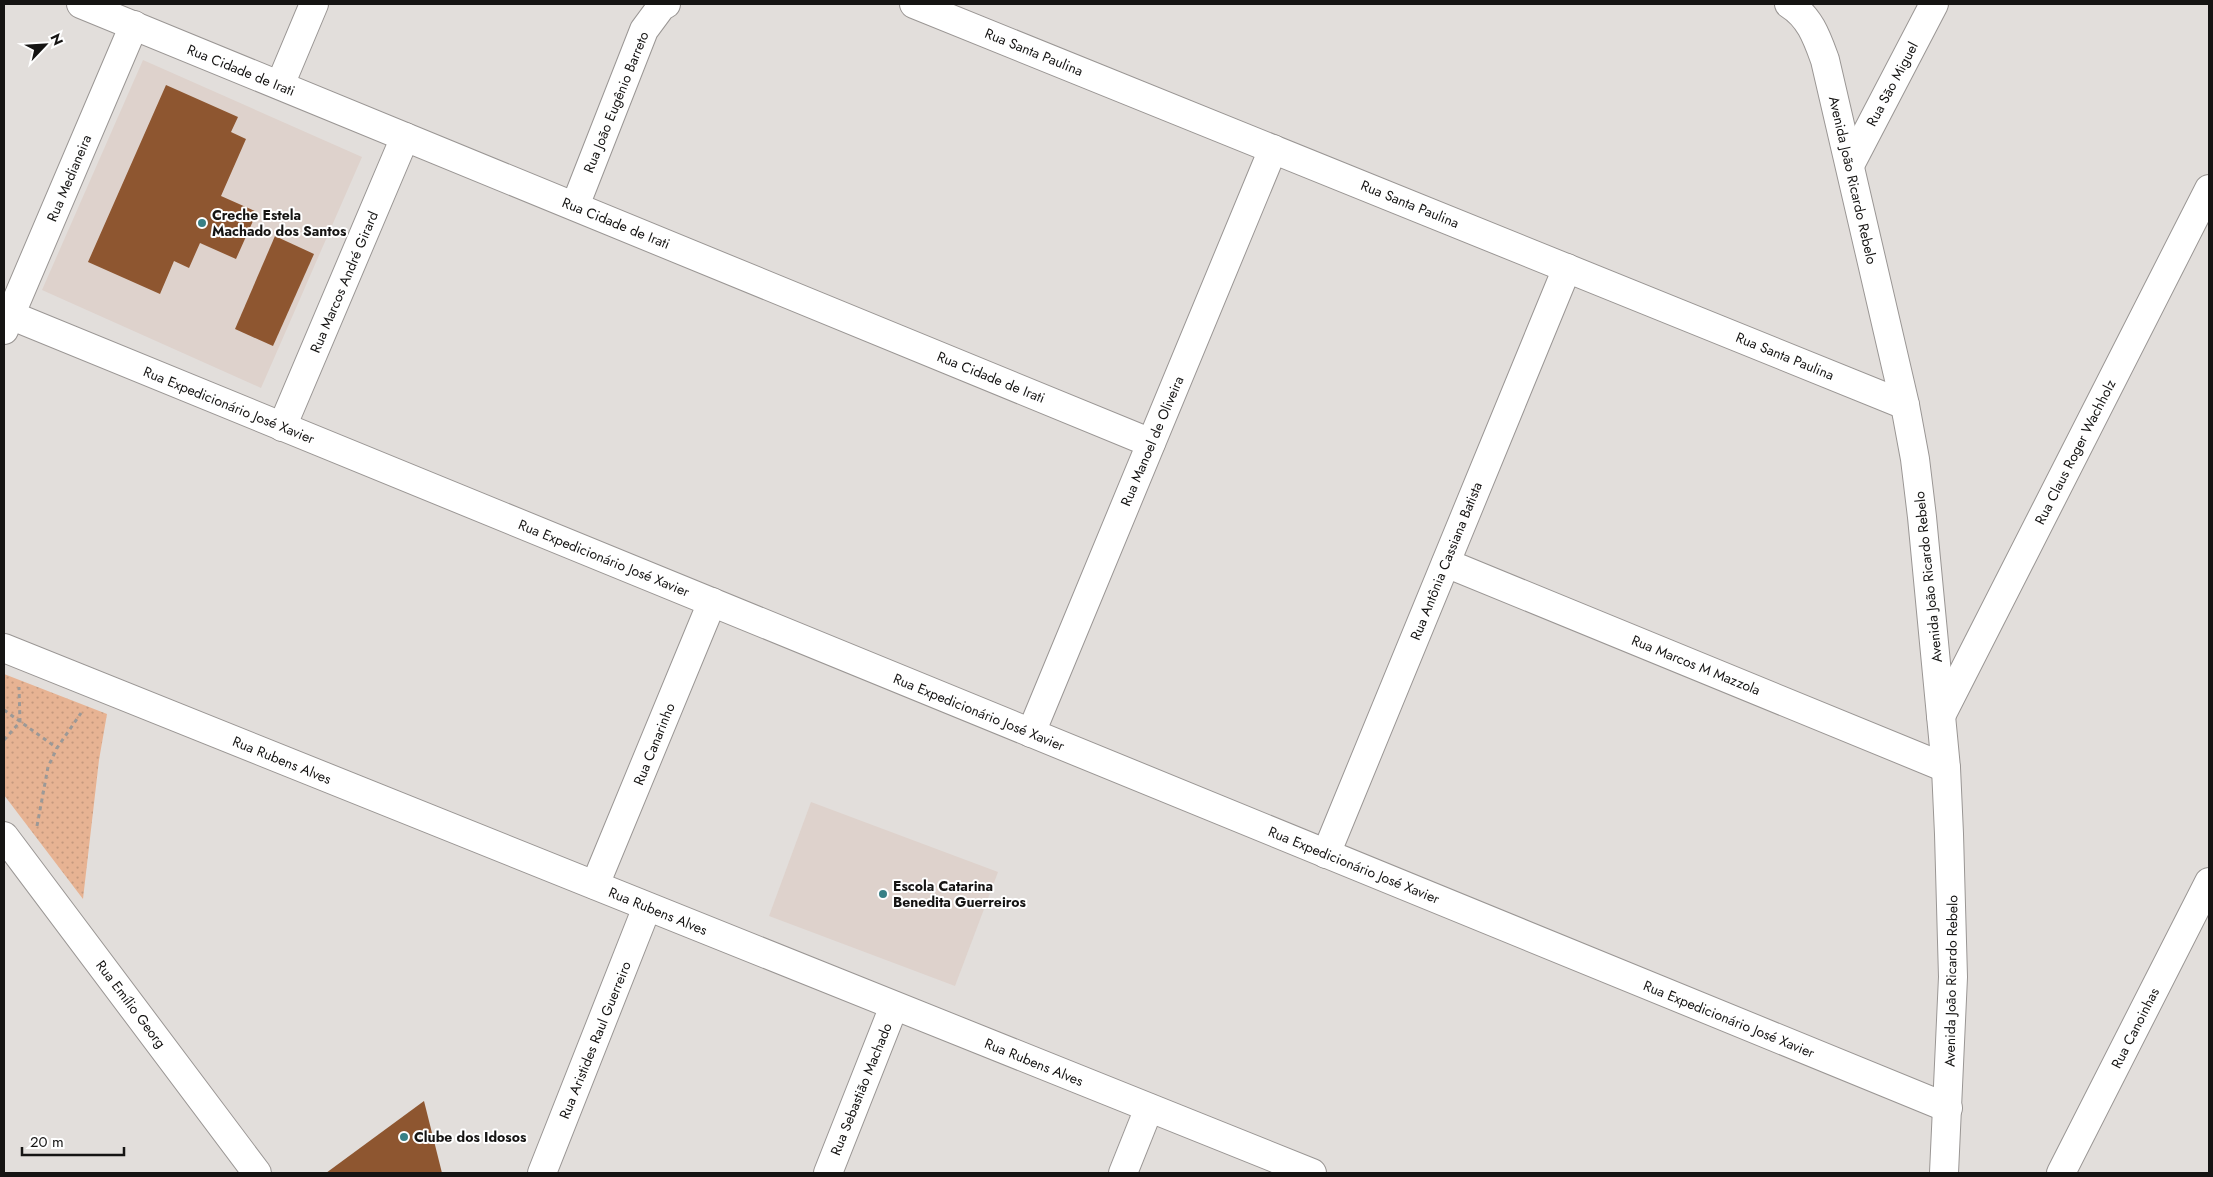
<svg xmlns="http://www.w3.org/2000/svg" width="2213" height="1177" viewBox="0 0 2213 1177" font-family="Jost,sans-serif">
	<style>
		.built { fill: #ded2cc }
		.park { fill: url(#park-dots) }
		.building { fill: #8e5630 }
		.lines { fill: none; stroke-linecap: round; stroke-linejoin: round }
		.street-casing { stroke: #9a9694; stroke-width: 30 }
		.path { stroke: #9c9997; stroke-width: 3; stroke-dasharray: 4 4; stroke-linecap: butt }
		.street { stroke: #fff; stroke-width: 28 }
		.poi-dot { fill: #388086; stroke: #fff; stroke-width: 2 }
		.labels { text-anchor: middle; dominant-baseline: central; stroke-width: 4; stroke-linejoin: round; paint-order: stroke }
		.street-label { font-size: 14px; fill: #151413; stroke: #fff }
		.poi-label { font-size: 14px; font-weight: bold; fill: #151413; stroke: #fff; text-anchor: start }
	</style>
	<defs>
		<pattern id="park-dots" width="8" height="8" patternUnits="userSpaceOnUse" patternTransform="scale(1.25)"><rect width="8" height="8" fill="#e7b393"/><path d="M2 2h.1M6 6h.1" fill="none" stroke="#c5997e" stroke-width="1.8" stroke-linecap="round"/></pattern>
	</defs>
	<rect width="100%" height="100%" fill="#e2dedb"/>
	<g class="built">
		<path d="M143,60L362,157L261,388L42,290Z"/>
		<path d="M811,802L998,872L955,986L769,916Z"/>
	</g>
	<path class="park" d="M4,674L107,714L99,760L83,899L4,795Z"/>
	<g class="building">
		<path d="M166,85L238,117L231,132L246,139L221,196L257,212L236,259L200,243L189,268L174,261L160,294L88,262Z"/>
		<path d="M275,236L314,254L273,346L235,329Z"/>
		<path d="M424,1101L442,1173H326Z"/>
	</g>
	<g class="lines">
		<g class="street-casing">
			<g id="street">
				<path d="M81,4L1151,443"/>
				<path d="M914,4L1905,405"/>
				<path d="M1789,4C1810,17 1817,38 1825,60L1905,405L1915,459L1922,517L1946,768L1949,834L1953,977L1944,1173"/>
				<path d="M280,85L314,4"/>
				<path d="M1850,165L1934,4"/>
				<path d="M575,206L644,30L661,7L666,4"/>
				<path d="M10,315L1948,1108"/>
				<path d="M4,330L134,25"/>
				<path d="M282,427L405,137"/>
				<path d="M1446,563L1946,768"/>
				<path d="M4,648L1312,1173"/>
				<path d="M1941,716L2209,189"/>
				<path d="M1031,733L1273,149"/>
				<path d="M4,836L257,1173"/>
				<path d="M1326,854L1567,268"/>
				<path d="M595,885L712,602"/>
				<path d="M542,1173L647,907"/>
				<path d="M828,1173L894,1006"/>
				<path d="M1123,1173L1149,1108"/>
				<path d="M2061,1173L2209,882"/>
			</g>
		</g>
		<g class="path">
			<path d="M4,710L57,748"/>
			<path d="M4,740L20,722L19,687"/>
			<path d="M37,826L48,767L57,748L81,713"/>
		</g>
		<use href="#street" class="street"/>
	</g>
	<g class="poi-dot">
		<circle cx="202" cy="223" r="5"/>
		<circle cx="883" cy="894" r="5"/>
		<circle cx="404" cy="1137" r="5"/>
	</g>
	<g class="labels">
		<g class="street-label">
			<text transform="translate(1034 52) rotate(22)">Rua Santa Paulina</text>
			<text transform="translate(241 70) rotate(22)">Rua Cidade de Irati</text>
			<text transform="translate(1892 84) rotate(-62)">Rua São Miguel</text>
			<text transform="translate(616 102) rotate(-68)">Rua João Eugênio Barreto</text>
			<text transform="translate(69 178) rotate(-67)">Rua Medianeira</text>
			<text transform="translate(1853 180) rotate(77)">Avenida João Ricardo Rebelo</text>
			<text transform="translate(1410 204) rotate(22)">Rua Santa Paulina</text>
			<text transform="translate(616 223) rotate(22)">Rua Cidade de Irati</text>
			<text transform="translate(344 282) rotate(-67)">Rua Marcos André Girard</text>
			<text transform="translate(1785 356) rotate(22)">Rua Santa Paulina</text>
			<text transform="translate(991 377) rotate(22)">Rua Cidade de Irati</text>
			<text transform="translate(229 405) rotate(22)">Rua Expedicionário José Xavier</text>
			<text transform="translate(1152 441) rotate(-67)">Rua Manoel de Oliveira</text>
			<text transform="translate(2075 452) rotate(-63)">Rua Claus Roger Wachholz</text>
			<text transform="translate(604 558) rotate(22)">Rua Expedicionário José Xavier</text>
			<text transform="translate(1446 561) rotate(-68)">Rua Antônia Cassiana Batista</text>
			<text transform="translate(1928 577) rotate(-96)">Avenida João Ricardo Rebelo</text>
			<text transform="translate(1696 665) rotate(22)">Rua Marcos M Mazzola</text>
			<text transform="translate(979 712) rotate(22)">Rua Expedicionário José Xavier</text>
			<text transform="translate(654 744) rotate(-68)">Rua Canarinho</text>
			<text transform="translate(282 760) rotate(22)">Rua Rubens Alves</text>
			<text transform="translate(1354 865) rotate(22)">Rua Expedicionário José Xavier</text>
			<text transform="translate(658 911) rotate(22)">Rua Rubens Alves</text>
			<text transform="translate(1951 981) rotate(-89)">Avenida João Ricardo Rebelo</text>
			<text transform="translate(131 1004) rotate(53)">Rua Emílio Georg</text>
			<text transform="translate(1729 1019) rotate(22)">Rua Expedicionário José Xavier</text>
			<text transform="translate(2135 1028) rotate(-63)">Rua Canoinhas</text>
			<text transform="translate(595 1040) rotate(-68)">Rua Aristides Raul Guerreiro</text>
			<text transform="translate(1034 1062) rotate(22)">Rua Rubens Alves</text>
			<text transform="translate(861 1089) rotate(-68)">Rua Sebastião Machado</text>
		</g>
		<g class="poi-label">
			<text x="212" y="215">Creche Estela<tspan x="212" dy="16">Machado dos Santos</tspan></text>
			<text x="893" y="886">Escola Catarina<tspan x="893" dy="16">Benedita Guerreiros</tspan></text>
			<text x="414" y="1137">Clube dos Idosos</text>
		</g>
	</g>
	<rect width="2213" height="1177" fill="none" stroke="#151413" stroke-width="10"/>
	<g transform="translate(45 45) rotate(65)" stroke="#ffffff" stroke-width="4" paint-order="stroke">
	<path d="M0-4L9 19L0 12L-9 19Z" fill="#151413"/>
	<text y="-8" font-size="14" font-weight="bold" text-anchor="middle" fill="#151413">N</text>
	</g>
	<path d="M22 1147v8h102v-8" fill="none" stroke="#151413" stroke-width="2.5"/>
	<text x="30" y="1147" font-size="15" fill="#151413" stroke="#ffffff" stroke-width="4" paint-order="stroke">20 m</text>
</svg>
